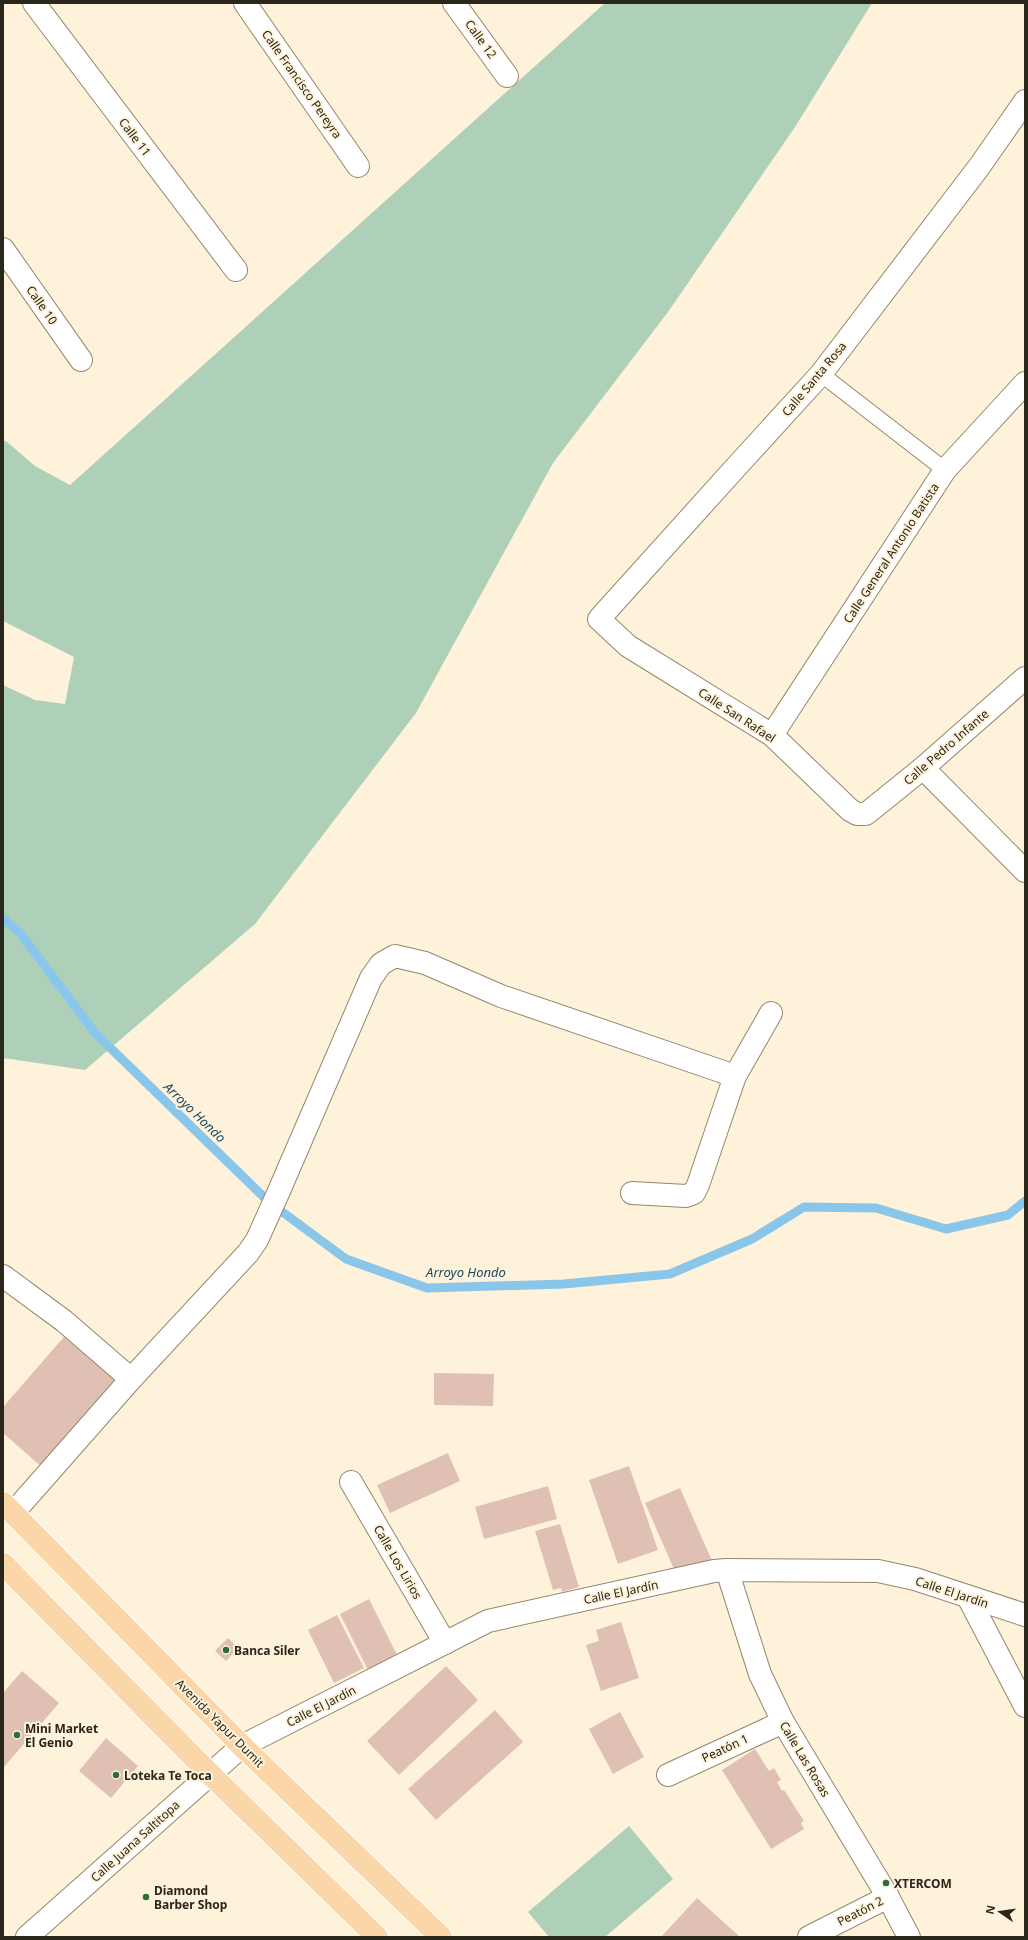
<svg xmlns="http://www.w3.org/2000/svg" width="1028" height="1940" viewBox="0 0 1028 1940" font-family="'Noto Sans',sans-serif">
	<style>
		.green { fill: #afd0b8 }
		.lines { fill: none; stroke-linecap: round; stroke-linejoin: round }
		.stream { stroke: #89c6ea; stroke-width: 9 }
		.building { fill: #e1c0b4 }
		.service-casing { stroke: #95876c; stroke-width: 17 }
		.minor-casing { stroke: #95876c; stroke-width: 24 }
		.tertiary-casing { stroke: #95876c; stroke-width: 24 }
		.primary-casing { stroke: #fff; stroke-width: 24 }
		.service { stroke: #fff; stroke-width: 15 }
		.minor { stroke: #fff; stroke-width: 22 }
		.tertiary { stroke: #fff; stroke-width: 22 }
		.primary { stroke: #fbd6a9; stroke-width: 22 }
		.poi-dot { fill: #2b6e39; stroke: #fef2db; stroke-width: 1.5 }
		.labels { text-anchor: middle; dominant-baseline: central; stroke-width: 4; stroke-linejoin: round; paint-order: stroke }
		.street-label { font-size: 12px; fill: #2b261b; stroke: #fef2db }
		.poi-label { font-size: 12px; font-weight: bold; fill: #2b261b; stroke: #fef2db; text-anchor: start }
		.water-label { font-size: 13px; font-style: italic; fill: #1b4b64; stroke: #fef2db }
	</style>
	<rect width="100%" height="100%" fill="#fef2db"/>
	<g class="green">
		<path d="M605,3H872L795,127L668,312L553,463L416,713L255,924L85,1070L3,1058V685L35,700L65,704L74,657L3,621V442L6,441L35,466L70,485Z"/>
		<path d="M629,1826L673,1879L605,1937H549L528,1912Z"/>
	</g>
	<g class="lines">
		<path class="stream" d="M3,918L20,933L95,1033L269,1202L346,1259L427,1288L564,1284L670,1274L752,1239L804,1207L876,1208L946,1229L1008,1215L1025,1201"/>
	</g>
	<g class="building">
		<path d="M70,1330L124,1377L44,1469L3,1433V1407Z"/>
		<path d="M434,1373L494,1374L493,1406L434,1405Z"/>
		<path d="M448,1453L460,1481L390,1513L377,1485Z"/>
		<path d="M629,1466L658,1550L618,1564L589,1480Z"/>
		<path d="M548,1486L557,1519L484,1539L475,1507Z"/>
		<path d="M680,1488L712,1561L677,1576L645,1503Z"/>
		<path d="M560,1524L579,1587L562,1592L561,1588L553,1590L535,1531Z"/>
		<path d="M369,1599L398,1657L369,1672L340,1614Z"/>
		<path d="M337,1615L364,1668L334,1683L308,1630Z"/>
		<path d="M621,1622L639,1678L601,1691L586,1645L599,1641L596,1630Z"/>
		<path d="M228,1638L238,1648L226,1661L215,1651Z"/>
		<path d="M446,1666L478,1700L399,1775L367,1741Z"/>
		<path d="M22,1671L59,1703L3,1768V1693Z"/>
		<path d="M495,1710L523,1742L436,1820L408,1789Z"/>
		<path d="M620,1712L644,1757L613,1774L589,1729Z"/>
		<path d="M106,1738L138,1766L111,1798L79,1771Z"/>
		<path d="M755,1749L769,1771L774,1768L781,1780L777,1782L782,1791L784,1790L804,1821L801,1823L804,1829L771,1849L722,1770Z"/>
		<path d="M697,1898L740,1937H661Z"/>
	</g>
	<g class="lines">
		<g class="service-casing">
			<path id="service" d="M821,374L945,470"/>
		</g>
		<g class="minor-casing">
			<g id="minor">
				<path d="M34,3L236,270"/>
				<path d="M245,3L358,166"/>
				<path d="M454,3L507,76"/>
				<path d="M3,249L81,360"/>
				<path d="M772,735L945,470L1025,383"/>
				<path d="M923,768L1025,871"/>
				<path d="M632,1193L686,1196L694,1193L698,1185L735,1076"/>
				<path d="M3,1276L64,1321L131,1379"/>
				<path d="M351,1482L445,1643"/>
				<path d="M13,1513L131,1379L248,1253L257,1240L279,1191L371,978L381,964L395,956L425,963L501,996L735,1076L771,1013"/>
				<path d="M727,1570L760,1674L783,1722L888,1897L909,1937"/>
				<path d="M968,1597L1025,1706"/>
				<path d="M668,1775L783,1722"/>
				<path d="M27,1937L242,1746L488,1621L714,1571L727,1570L878,1571L915,1579L1025,1615"/>
				<path d="M809,1937L888,1897"/>
			</g>
		</g>
		<g class="tertiary-casing">
			<path id="tertiary" d="M1025,101L979,167L821,374L737,466L599,619L628,646L772,735L850,810L857,814H866L923,768L1025,678"/>
		</g>
		<g class="primary-casing">
			<g id="primary">
				<path d="M3,1503L242,1746L441,1937"/>
				<path d="M3,1564L210,1774L377,1937"/>
			</g>
		</g>
		<use href="#service" class="service"/>
		<use href="#minor" class="minor"/>
		<use href="#tertiary" class="tertiary"/>
		<use href="#primary" class="primary"/>
	</g>
	<g class="poi-dot">
		<circle cx="226" cy="1650" r="4"/>
		<circle cx="17" cy="1735" r="4"/>
		<circle cx="116" cy="1775" r="4"/>
		<circle cx="886" cy="1883" r="4"/>
		<circle cx="146" cy="1897" r="4"/>
	</g>
	<g class="labels">
		<g class="street-label">
			<text transform="translate(481 39) rotate(54)">Calle 12</text>
			<text transform="translate(302 84) rotate(55)">Calle Francisco Pereyra</text>
			<text transform="translate(135 137) rotate(53)">Calle 11</text>
			<text transform="translate(42 305) rotate(55)">Calle 10</text>
			<text transform="translate(814 379) rotate(-50)">Calle Santa Rosa</text>
			<text transform="translate(891 553) rotate(-57)">Calle General Antonio Batista</text>
			<text transform="translate(737 715) rotate(33)">Calle San Rafael</text>
			<text transform="translate(946 747) rotate(-41)">Calle Pedro Infante</text>
			<text transform="translate(398 1562) rotate(60)">Calle Los Lirios</text>
			<text transform="translate(621 1592) rotate(-12)">Calle El Jardín</text>
			<text transform="translate(952 1592) rotate(18)">Calle El Jardín</text>
			<text transform="translate(321 1706) rotate(-27)">Calle El Jardín</text>
			<text transform="translate(220 1723) rotate(45)">Avenida Yapur Dumit</text>
			<text transform="translate(725 1748) rotate(-25)">Peatón 1</text>
			<text transform="translate(805 1759) rotate(59)">Calle Las Rosas</text>
			<text transform="translate(135 1841) rotate(-42)">Calle Juana Saltitopa</text>
			<text transform="translate(860 1911) rotate(-27)">Peatón 2</text>
		</g>
		<g class="poi-label">
			<text x="234" y="1650">Banca Siler</text>
			<text x="25" y="1728">Mini Market<tspan x="25" dy="14">El Genio</tspan></text>
			<text x="124" y="1775">Loteka Te Toca</text>
			<text x="894" y="1883">XTERCOM</text>
			<text x="154" y="1890">Diamond<tspan x="154" dy="14">Barber Shop</tspan></text>
		</g>
		<g class="water-label">
			<text transform="translate(195 1112) rotate(44)">Arroyo Hondo</text>
			<text x="466" y="1272">Arroyo Hondo</text>
		</g>
	</g>
	<rect width="1028" height="1940" fill="none" stroke="#2b261b" stroke-width="8"/>
	<g transform="translate(1000 1912) rotate(283)" stroke="#fef2db" stroke-width="3" paint-order="stroke">
	<path d="M0-3L7 15L0 10L-7 15Z" fill="#2b261b"/>
	<text y="-6" font-size="11" font-weight="bold" text-anchor="middle" fill="#2b261b">N</text>
	</g>
</svg>
